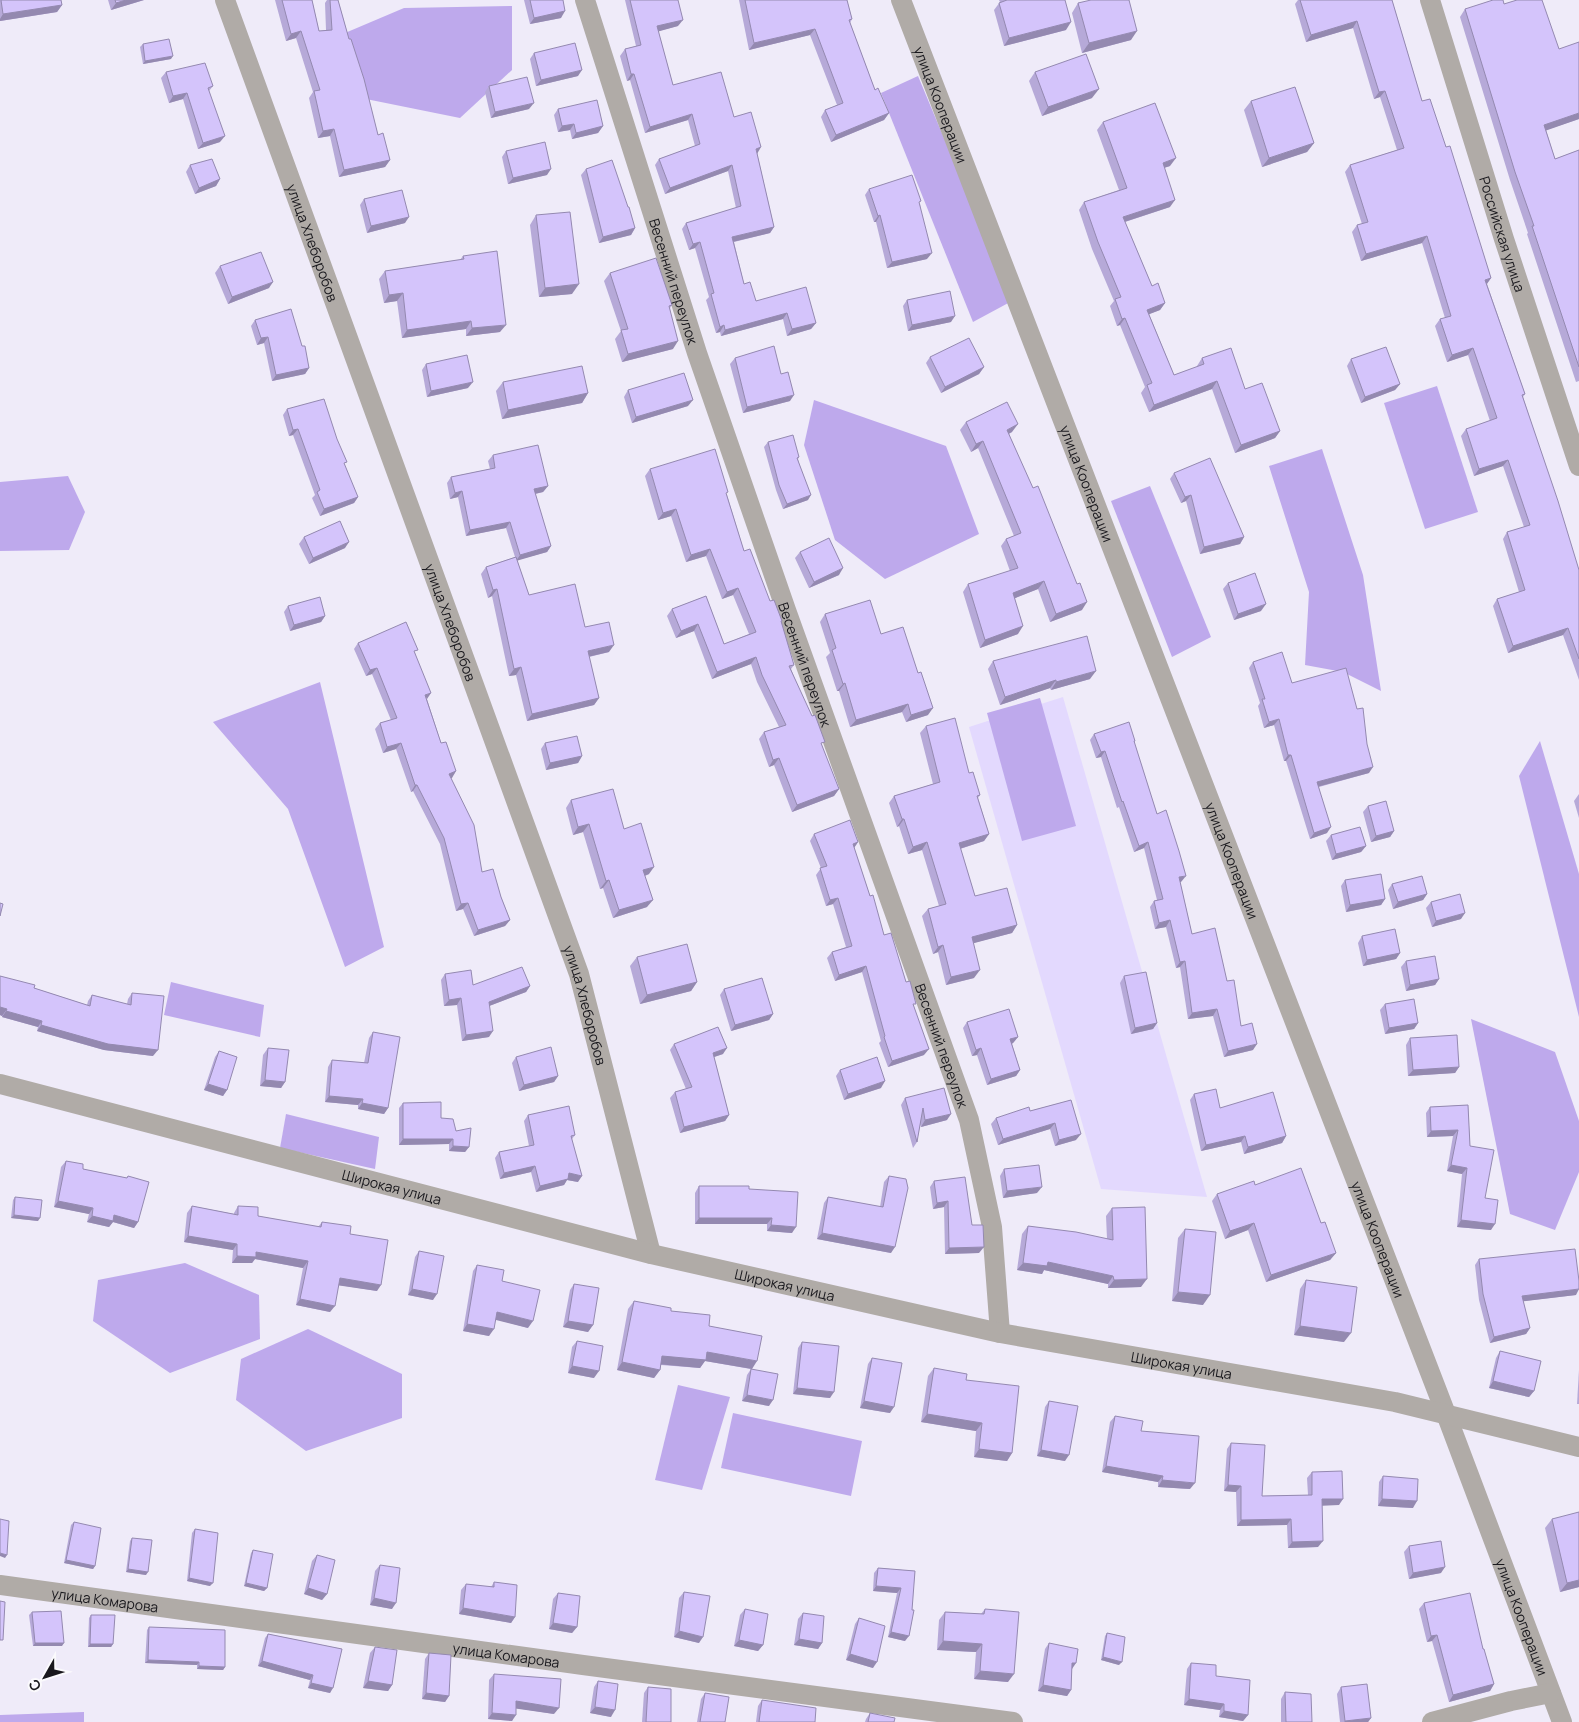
<svg xmlns="http://www.w3.org/2000/svg" width="1579" height="1722" viewBox="0 0 1579 1722" font-family="Manrope,sans-serif">
	<style>
		.green { fill: #e3d9fe }
		.forest { fill: #bea9ec }
		.lines { fill: none; stroke-linecap: round; stroke-linejoin: round }
		.minor { stroke: #b0aba7; stroke-width: 20 }
		.wall { fill: #b6a9d8 }
		.shaded-wall { fill: #9489b0 }
		.building { fill: #d4c4fb; stroke: #9489b0 }
		.labels { text-anchor: middle; dominant-baseline: central; stroke-width: 4; stroke-linejoin: round; paint-order: stroke }
		.street-label { font-size: 14px; fill: #19181d; stroke: #fbfafd }
	</style>
	<rect width="100%" height="100%" fill="#efebf9"/>
	<path class="green" d="M1063,697L1207,1197L1101,1189L969,727Z"/>
	<g class="forest">
		<path d="M512,6V70L460,118L366,99L345,33L404,8Z"/>
		<path d="M918,76L1012,301L973,322L881,93Z"/>
		<path d="M1437,386L1478,512L1425,529L1384,403Z"/>
		<path d="M814,400L946,446L979,534L885,579L835,540L804,445Z"/>
		<path d="M1322,449L1363,575L1381,691L1343,672L1305,665L1309,592L1269,466Z"/>
		<path d="M68,476L85,512L69,550L0,551V482Z"/>
		<path d="M1150,486L1211,637L1172,657L1111,501Z"/>
		<path d="M320,682L384,947L345,967L288,809L213,722Z"/>
		<path d="M1040,698L1076,826L1022,841L987,713Z"/>
		<path d="M1540,741L1579,874V1017L1519,776Z"/>
		<path d="M171,982L264,1005L260,1037L164,1015Z"/>
		<path d="M1471,1019L1555,1052L1579,1121V1172L1555,1230L1510,1214Z"/>
		<path d="M286,1114L379,1137L375,1169L280,1148Z"/>
		<path d="M185,1263L259,1295L260,1339L170,1373L93,1321L98,1280Z"/>
		<path d="M308,1329L402,1374V1418L306,1451L236,1400L241,1359Z"/>
		<path d="M678,1385L730,1397L702,1490L655,1480Z"/>
		<path d="M733,1413L862,1441L851,1496L721,1468Z"/>
		<path d="M84,1712V1722H0V1715Z"/>
	</g>
	<g class="lines">
		<g class="minor">
			<path id="s1" d="M225,0L579,974L651,1254"/>
			<path id="s2" d="M585,0L697,353L786,610L969,1120L992,1227L1000,1333"/>
			<path id="s3" d="M901,0L1446,1414L1562,1722"/>
			<path id="s4" d="M1430,0L1504,239L1579,466"/>
			<path id="s5" d="M0,1084L651,1254L1000,1333L1395,1402L1579,1447"/>
			<path id="s6" d="M0,1585L583,1665L1013,1722"/>
			<path d="M1432,1722L1511,1701L1551,1693"/>
		</g>
	</g>
	<g class="wall">
		<path d="M0,0H61L62,5L57,12L0,21Z"/>
		<path d="M108,0H144L111,10Z"/>
		<path d="M275,0H312L319,31L326,30L325,3L327,0H338L349,39L378,135L390,160L385,167L339,177L330,136L318,138L309,98L313,92L296,38L286,41Z"/>
		<path d="M524,0H563L561,18L530,24Z"/>
		<path d="M625,0H678V26L658,31L673,85L734,117L757,153L774,227L770,233L734,242L744,284L756,301L816,323L811,329L787,336L783,319L721,336L720,332L716,333L706,300L709,297L695,248L689,250L682,229L686,223L736,208L728,171L665,194L655,165L659,159L695,146L688,120L645,133L630,80L627,81L620,56L625,49L636,46Z"/>
		<path d="M739,0H847L852,19L850,23L875,90L889,113L884,120L831,142L821,117L825,110L837,105L810,35L749,50Z"/>
		<path d="M999,0H1065L1066,30L1004,46L994,10L1000,2Z"/>
		<path d="M1298,0H1392L1422,101L1446,147L1491,278L1487,284L1525,394L1523,397L1579,570V680L1563,635L1508,653L1493,606L1497,599L1519,592L1503,539L1507,532L1524,527L1503,466L1474,476L1461,436L1466,429L1490,421L1468,355L1447,362L1435,326L1440,319L1445,318L1422,243L1361,261L1352,232L1357,225L1362,224L1345,172L1350,165L1397,150L1380,97L1374,99L1353,28L1306,42L1295,4Z"/>
		<path d="M1078,3L1131,40L1082,53L1072,13Z"/>
		<path d="M1504,4L1579,119L1546,130L1555,159L1579,150V381L1576,382L1527,234L1528,233L1510,180L1460,17L1465,9Z"/>
		<path d="M143,44L171,59L143,64L140,47Z"/>
		<path d="M534,53L578,76L536,86L530,59Z"/>
		<path d="M166,72L213,86L209,91L220,142L198,149L183,99L169,103L161,78Z"/>
		<path d="M1035,72L1092,98L1042,116L1029,81Z"/>
		<path d="M489,86L529,109L491,118L485,92Z"/>
		<path d="M1251,101L1314,143L1307,152L1262,167L1244,110Z"/>
		<path d="M558,109L603,126L598,133L572,139L570,130L558,132L554,115Z"/>
		<path d="M1103,122L1170,166L1164,168L1170,207L1125,222L1152,286L1165,303L1160,310L1149,314L1174,375L1197,367V366L1202,358L1245,389L1280,431L1275,438L1235,453L1212,389L1149,412L1141,393L1145,387L1120,325L1117,326L1110,306L1114,301L1092,249L1079,210L1084,202L1119,190L1097,130Z"/>
		<path d="M506,151L547,175L508,184L502,157Z"/>
		<path d="M190,165L220,179L216,186L195,194L186,172Z"/>
		<path d="M586,169L635,228L631,235L599,243L581,175Z"/>
		<path d="M869,189L920,204L927,259L887,268L876,222H874L865,195Z"/>
		<path d="M364,199L405,223L367,233L360,205Z"/>
		<path d="M536,215L572,294L539,297L530,225Z"/>
		<path d="M463,256L500,332L466,336V329L402,338L397,301L384,303L379,279L385,271L460,260Z"/>
		<path d="M220,266L269,288L228,304L215,273Z"/>
		<path d="M610,273L672,305L670,308L673,349L622,362L615,339L621,331L604,281Z"/>
		<path d="M907,300L951,322L908,331L903,306Z"/>
		<path d="M255,320L302,346L309,368L305,374L272,381L264,343L257,345L251,326Z"/>
		<path d="M930,357L984,367L979,374L941,393L926,363Z"/>
		<path d="M735,358L790,401L743,413L730,364Z"/>
		<path d="M1351,359L1400,384L1395,390L1361,403L1347,366Z"/>
		<path d="M426,364L468,388L427,397L422,370Z"/>
		<path d="M503,382L588,393L582,403L502,419L496,391Z"/>
		<path d="M628,390L688,406L632,423L624,397Z"/>
		<path d="M287,409L358,497L354,503L320,516L312,498L315,495L293,435L289,436L283,415Z"/>
		<path d="M966,422L1012,432L1009,434L1082,610L1050,622L1038,589L1015,598L1018,634L980,648L963,592L968,584L1010,571L1001,546L1006,539L1014,536L978,448L971,452L960,430Z"/>
		<path d="M768,442L799,457L798,459L808,500L783,509L776,490L764,447Z"/>
		<path d="M493,455L548,486L543,492L535,494L551,546L547,552L517,560L529,595L585,627L609,652L589,657L599,698L594,705L527,721L516,675L509,676L492,596L488,598L481,574L486,567L515,557L506,528L466,536L458,497L450,499L447,483L451,477L490,469L488,461Z"/>
		<path d="M650,469L727,495L744,551L770,601L782,621L781,622L794,665L791,669L839,789L834,796L792,812L774,765L769,767L759,739L764,732L779,727L757,682L751,664L712,679L694,631L676,638L667,616L672,609L706,596L724,644L749,634L733,595L722,599L706,556L686,562L671,516L658,520L645,476Z"/>
		<path d="M1174,473L1244,537L1240,544L1200,554L1186,501L1181,503L1170,479Z"/>
		<path d="M304,537L345,548L309,564L299,544Z"/>
		<path d="M800,552L839,575L809,588L795,558Z"/>
		<path d="M1228,583L1261,611L1234,620L1223,589Z"/>
		<path d="M288,606L325,616L321,622L290,631L284,612Z"/>
		<path d="M825,614L881,634L928,715L906,722L902,712L850,727L839,691H837L826,657L830,653L820,622Z"/>
		<path d="M358,643L415,653L427,699L441,743L456,771L451,778L482,872L501,897L510,920L505,926L474,936L463,909L456,911L440,844L413,791L411,792L396,749L383,753L375,729L380,723L391,720L372,674L366,676L354,649Z"/>
		<path d="M993,661L1090,679L1051,690L1050,688L1000,705L988,669Z"/>
		<path d="M1253,662L1292,683L1369,773L1319,787L1327,833L1310,839L1286,761H1284L1274,725L1264,728L1258,706L1260,703L1249,668Z"/>
		<path d="M926,726L969,773L980,795L978,798L989,834L984,841L960,849L975,896L1017,925L1012,933L973,943L974,978L946,985L938,952L933,954L922,916L928,909L939,906L922,850L908,854L899,826L897,827L889,803L894,796L933,784L920,733Z"/>
		<path d="M1094,734L1135,741L1134,743L1157,814L1181,882H1180L1192,934L1227,981L1241,1026L1253,1050L1224,1057L1213,1016L1188,1019L1180,967L1176,968L1166,927L1155,929L1150,907L1154,901L1157,900L1144,848L1134,852L1119,807L1117,808L1101,757L1096,758L1090,740Z"/>
		<path d="M545,743L582,756L578,763L546,770L541,749Z"/>
		<path d="M1579,794V818L1574,801Z"/>
		<path d="M571,800L624,829L649,874L645,876L647,907L613,918L603,888L600,889L583,832L573,835L566,808Z"/>
		<path d="M1368,806L1394,831L1390,837L1371,842L1363,812Z"/>
		<path d="M814,834L858,842L854,848L870,896L884,935L914,1007L924,1055L888,1067L879,1043L881,1041L862,972L835,981L827,958L832,952L846,947L833,904L826,906L816,875L821,868L810,841Z"/>
		<path d="M1331,835L1366,846L1361,852L1332,860L1326,841Z"/>
		<path d="M1345,880L1385,899L1381,905L1346,912L1341,886Z"/>
		<path d="M1392,884L1427,894L1423,900L1393,909L1388,890Z"/>
		<path d="M1431,902L1461,919L1432,927L1426,908Z"/>
		<path d="M1362,936L1400,953L1396,959L1363,966L1358,943Z"/>
		<path d="M637,957L697,982L691,991L640,1004L630,966Z"/>
		<path d="M1406,961L1439,979L1435,985L1406,991L1401,967Z"/>
		<path d="M445,974L473,985L530,986L526,992L489,1006V1037L462,1041L457,1005L444,1006L441,980Z"/>
		<path d="M0,976L34,988L87,1005L88,1001L92,995L127,1004L128,999L132,993L153,1056L104,1050L37,1031L38,1027L2,1017V1016L0,1015Z"/>
		<path d="M1124,976L1157,1023L1153,1029L1131,1034L1120,983Z"/>
		<path d="M724,989L773,1014L769,1020L731,1031L720,995Z"/>
		<path d="M1385,1004L1418,1023L1414,1029L1385,1034L1380,1010Z"/>
		<path d="M967,1022L1018,1037L1013,1043L1012,1044L1020,1070L1016,1076L987,1085L977,1055L972,1056L963,1028Z"/>
		<path d="M373,1032L388,1108L384,1114L358,1109V1105L325,1102L328,1067L332,1060L364,1063L369,1038Z"/>
		<path d="M1410,1038L1459,1067L1455,1073L1408,1076L1406,1045Z"/>
		<path d="M674,1044L723,1054L714,1057L729,1115L725,1121L680,1133L670,1098L675,1092L686,1089L670,1050Z"/>
		<path d="M268,1048L285,1082L281,1088L260,1086L263,1055Z"/>
		<path d="M219,1051L227,1090L223,1096L204,1090L215,1057Z"/>
		<path d="M516,1057L558,1076L554,1082L519,1091L512,1063Z"/>
		<path d="M840,1070L881,1088L844,1100L836,1076Z"/>
		<path d="M1194,1094L1220,1108L1286,1136L1282,1143L1244,1154L1241,1142L1201,1151L1190,1100Z"/>
		<path d="M905,1098L947,1120L921,1127L920,1124L917,1142L913,1148L901,1105Z"/>
		<path d="M1071,1100L1076,1140L1055,1146L1050,1129L998,1145L991,1124L996,1118L1030,1111Z"/>
		<path d="M403,1103L441,1118L456,1131L469,1147L465,1152L449,1151V1144L399,1145V1108Z"/>
		<path d="M1468,1105L1470,1146L1485,1198L1491,1230L1457,1227L1462,1174L1447,1171L1453,1136L1427,1137L1426,1113L1430,1107Z"/>
		<path d="M528,1115L575,1135L572,1139L578,1182L567,1180L564,1185L536,1192L531,1172L500,1179L495,1158L499,1152L529,1146L524,1121Z"/>
		<path d="M66,1161L83,1169L127,1178L128,1176L138,1222L134,1228L113,1222L109,1227L87,1222L89,1214L54,1207L61,1167Z"/>
		<path d="M1004,1169L1037,1193L1003,1198L1000,1176Z"/>
		<path d="M889,1176L891,1253L817,1239L824,1203L828,1197L880,1207L884,1182Z"/>
		<path d="M934,1181L972,1225L979,1253L945,1254L944,1207L933,1209L930,1187Z"/>
		<path d="M1255,1185L1321,1223L1336,1253L1330,1260L1266,1282L1248,1230L1225,1239L1212,1201L1217,1194Z"/>
		<path d="M699,1186L749,1189L792,1233L767,1231V1224H695V1193Z"/>
		<path d="M15,1197L38,1221L11,1218L13,1200Z"/>
		<path d="M192,1206L234,1214V1213L238,1206L258,1216L318,1227L322,1222L350,1234L377,1291L339,1285L330,1312L296,1305L303,1268L255,1259L252,1263H232L233,1250L184,1242L187,1213Z"/>
		<path d="M1112,1208L1141,1287L1108,1288V1284L1044,1270L1042,1274L1017,1270L1022,1234L1028,1226L1107,1239L1106,1216Z"/>
		<path d="M1185,1229L1203,1305L1172,1301L1178,1238Z"/>
		<path d="M419,1251L433,1300L408,1295L415,1257Z"/>
		<path d="M1479,1259L1576,1295L1523,1301L1530,1328L1526,1334L1490,1343L1479,1300L1475,1265Z"/>
		<path d="M477,1265L528,1328L495,1319L489,1336L463,1331L473,1271Z"/>
		<path d="M1306,1280L1344,1342L1294,1335L1300,1289Z"/>
		<path d="M574,1284L593,1325L588,1332L563,1327L570,1290Z"/>
		<path d="M634,1301L671,1311L709,1326L752,1369L769,1406L742,1401L747,1375L751,1369L705,1361L700,1368L661,1365L660,1370L654,1378L617,1370L628,1309Z"/>
		<path d="M577,1341L594,1378L568,1373L572,1347Z"/>
		<path d="M802,1342L830,1398L793,1394L798,1348Z"/>
		<path d="M1500,1351L1534,1391L1529,1397L1489,1388L1496,1358Z"/>
		<path d="M872,1358L890,1413L860,1408L868,1364Z"/>
		<path d="M934,1368L966,1380L1012,1453L1007,1461L974,1457L976,1431L921,1422L928,1376Z"/>
		<path d="M1579,1370V1404H1577Z"/>
		<path d="M1049,1401L1065,1461L1037,1456L1045,1407Z"/>
		<path d="M1115,1416L1141,1431L1190,1489L1158,1487V1482L1102,1472L1110,1422Z"/>
		<path d="M1231,1443L1262,1496L1308,1495L1307,1478L1312,1472L1339,1505H1322L1318,1547L1288,1548L1287,1525L1237,1526L1236,1492L1224,1491L1227,1449Z"/>
		<path d="M1383,1476L1413,1508L1378,1506L1379,1482Z"/>
		<path d="M1552,1519L1579,1587L1560,1592L1545,1528Z"/>
		<path d="M74,1522L95,1566L93,1569L64,1563L71,1525Z"/>
		<path d="M195,1529L210,1586L187,1581L192,1533Z"/>
		<path d="M132,1538L146,1575L126,1572L130,1541Z"/>
		<path d="M1409,1546L1441,1573L1409,1579L1404,1552Z"/>
		<path d="M253,1550L267,1588L264,1591L244,1586L251,1553Z"/>
		<path d="M317,1555L327,1594L322,1600L304,1594L312,1561Z"/>
		<path d="M380,1565L392,1609L370,1605L375,1571Z"/>
		<path d="M878,1568L915,1571L905,1641L888,1637L897,1593L873,1591L874,1573Z"/>
		<path d="M494,1582L515,1617L511,1623L459,1614L461,1590L466,1584L491,1587Z"/>
		<path d="M684,1592L699,1643L674,1637L679,1598Z"/>
		<path d="M558,1593L577,1627L572,1633L549,1629L553,1599Z"/>
		<path d="M1424,1603L1483,1649L1494,1684L1490,1691L1449,1702L1432,1641L1427,1642L1419,1609Z"/>
		<path d="M745,1609L763,1645L758,1651L734,1646L740,1615Z"/>
		<path d="M985,1609L1008,1682L974,1679L976,1652L937,1650L939,1620L945,1612L981,1614Z"/>
		<path d="M32,1612L62,1646H33L29,1615Z"/>
		<path d="M803,1613L822,1643L818,1649L794,1645L798,1619Z"/>
		<path d="M91,1615L113,1644L111,1647H88L89,1618Z"/>
		<path d="M859,1618L873,1668L846,1660L855,1624Z"/>
		<path d="M149,1627L225,1667L223,1670L197,1669V1665L145,1663L147,1630Z"/>
		<path d="M1107,1633L1119,1665L1101,1660L1105,1636Z"/>
		<path d="M268,1634L342,1649L330,1693L308,1688L310,1680L258,1666L265,1638Z"/>
		<path d="M1049,1643L1072,1669L1071,1690L1067,1696L1038,1691L1045,1649Z"/>
		<path d="M375,1647L392,1685L388,1691L363,1688L370,1653Z"/>
		<path d="M429,1653L449,1696L445,1702L422,1699L425,1659Z"/>
		<path d="M1191,1663L1216,1676L1248,1715L1243,1721L1219,1717L1220,1710L1184,1705L1187,1669Z"/>
		<path d="M494,1674L554,1714L516,1708L512,1721L488,1719L489,1680Z"/>
		<path d="M598,1681L611,1717L590,1713L594,1687Z"/>
		<path d="M648,1687L671,1722H642L644,1693Z"/>
		<path d="M1341,1687L1371,1718L1368,1722H1340L1337,1694Z"/>
		<path d="M1285,1692L1312,1722H1281V1699Z"/>
		<path d="M705,1693L725,1722H697L701,1699Z"/>
		<path d="M762,1700L815,1722H756L758,1706Z"/>
		<path d="M870,1713L894,1722H865L866,1719Z"/>
	</g>
	<g class="shaded-wall">
		<path d="M126,0H144L111,10L116,3Z"/>
		<path d="M62,5L57,12L0,21V19L3,14Z"/>
		<path d="M565,11L561,18L530,24L534,18Z"/>
		<path d="M683,20L678,26L653,33L657,26Z"/>
		<path d="M1357,21L1353,28L1306,42L1311,35Z"/>
		<path d="M1071,22L1066,30L1004,46L1009,38Z"/>
		<path d="M815,29L810,35L749,50L754,43Z"/>
		<path d="M301,31L296,38L286,41L291,34Z"/>
		<path d="M1137,31L1131,40L1082,53L1089,43Z"/>
		<path d="M173,56L171,59L143,64L145,61Z"/>
		<path d="M582,70L578,76L536,86L541,80Z"/>
		<path d="M631,74H634L630,80L627,81Z"/>
		<path d="M1099,89L1092,98L1042,116L1048,107Z"/>
		<path d="M1385,91L1380,97L1374,99L1379,92Z"/>
		<path d="M187,93L183,99L169,103L173,96Z"/>
		<path d="M534,103L529,109L491,118L495,112Z"/>
		<path d="M889,113L884,120L831,142L836,135Z"/>
		<path d="M1579,113V119L1539,133L1544,125Z"/>
		<path d="M692,114L688,120L645,133L650,127Z"/>
		<path d="M574,124L570,130L558,132L562,126Z"/>
		<path d="M603,126L598,133L572,139L576,133Z"/>
		<path d="M334,129L330,136L318,138L323,131Z"/>
		<path d="M225,136L220,142L198,149L203,143Z"/>
		<path d="M1314,143L1307,152L1262,167L1269,158Z"/>
		<path d="M761,147L757,154L756,149Z"/>
		<path d="M1176,158L1170,166L1157,170L1163,163Z"/>
		<path d="M390,160L385,167L339,177L344,170Z"/>
		<path d="M732,165L728,171L665,194L670,188Z"/>
		<path d="M551,169L547,175L508,184L513,178Z"/>
		<path d="M220,179L216,186L195,194L199,188Z"/>
		<path d="M1175,200L1170,207L1118,224L1123,217Z"/>
		<path d="M880,215L876,222H874L878,216Z"/>
		<path d="M409,217L405,223L367,233L371,226Z"/>
		<path d="M774,227L770,233L728,243L732,237Z"/>
		<path d="M635,228L631,235L599,243L603,237Z"/>
		<path d="M1427,236L1422,243L1361,261L1366,254Z"/>
		<path d="M700,242L695,248L689,250L693,244Z"/>
		<path d="M932,253L927,259L887,268L892,262Z"/>
		<path d="M1491,278L1486,285L1485,280Z"/>
		<path d="M273,282L269,288L228,304L232,297Z"/>
		<path d="M579,284L572,294L539,297L545,288Z"/>
		<path d="M403,293L397,301L384,303L389,295Z"/>
		<path d="M1165,303L1160,310L1142,317L1147,310Z"/>
		<path d="M787,313L783,319L721,336L725,330Z"/>
		<path d="M955,316L951,322L908,331L912,325Z"/>
		<path d="M1125,318L1120,325L1117,326L1122,319Z"/>
		<path d="M471,321L466,329L402,338L407,330Z"/>
		<path d="M816,323L811,329L787,336L792,329Z"/>
		<path d="M506,325L500,332L466,336L472,328Z"/>
		<path d="M724,325L720,332L716,333L720,327Z"/>
		<path d="M268,337L264,343L257,345L261,338Z"/>
		<path d="M678,341L673,349L622,362L628,354Z"/>
		<path d="M1473,348L1468,355L1447,362L1452,355Z"/>
		<path d="M984,367L979,374L941,393L945,387Z"/>
		<path d="M309,368L305,374L272,381L276,375Z"/>
		<path d="M1217,381L1212,389L1149,412L1154,405Z"/>
		<path d="M473,382L468,388L427,397L431,391Z"/>
		<path d="M1400,384L1395,390L1361,403L1365,397Z"/>
		<path d="M588,393L582,403L502,419L508,410Z"/>
		<path d="M794,395L790,401L743,413L747,407Z"/>
		<path d="M693,400L688,406L632,423L636,417Z"/>
		<path d="M1018,424L1012,432L1001,437L1007,430Z"/>
		<path d="M298,429L293,435L289,436L293,430Z"/>
		<path d="M1280,431L1275,438L1235,453L1241,445Z"/>
		<path d="M983,441L978,448L971,452L976,444Z"/>
		<path d="M1508,460L1503,466L1474,476L1479,469Z"/>
		<path d="M548,486L543,492L530,495L534,489Z"/>
		<path d="M462,491L458,497L450,499L455,493Z"/>
		<path d="M811,495L808,500L783,509L787,504Z"/>
		<path d="M1191,495L1186,501L1181,503L1185,497Z"/>
		<path d="M358,497L354,503L320,516L324,509Z"/>
		<path d="M676,509L671,516L658,520L663,513Z"/>
		<path d="M510,522L506,528L466,536L470,530Z"/>
		<path d="M1244,537L1240,544L1200,554L1204,547Z"/>
		<path d="M349,542L345,548L309,564L313,558Z"/>
		<path d="M551,546L547,552L516,561L520,555Z"/>
		<path d="M710,549L706,556L686,562L691,555Z"/>
		<path d="M843,568L839,575L809,588L814,582Z"/>
		<path d="M1044,581L1038,589L1008,601L1013,593Z"/>
		<path d="M738,588L733,595L722,599L727,592Z"/>
		<path d="M497,589L492,596L488,598L493,590Z"/>
		<path d="M1087,602L1082,610L1050,622L1056,614Z"/>
		<path d="M1266,604L1261,611L1234,620L1238,614Z"/>
		<path d="M325,616L321,622L290,631L294,625Z"/>
		<path d="M698,624L694,631L676,638L681,631Z"/>
		<path d="M1023,626L1018,634L980,648L985,640Z"/>
		<path d="M1568,628L1563,635L1508,653L1513,646Z"/>
		<path d="M614,645L609,652L583,658L588,651Z"/>
		<path d="M756,657L751,664L712,679L717,672Z"/>
		<path d="M521,667L516,675L509,676L514,669Z"/>
		<path d="M377,668L372,674L366,676L370,670Z"/>
		<path d="M1096,671L1090,679L1051,690L1056,682Z"/>
		<path d="M1056,680L1050,688L1000,705L1005,697Z"/>
		<path d="M845,683L839,691H837L843,684Z"/>
		<path d="M431,693L427,699L425,695Z"/>
		<path d="M599,698L594,705L527,721L532,714Z"/>
		<path d="M908,704L902,712L850,727L856,720Z"/>
		<path d="M933,708L928,715L906,722L911,715Z"/>
		<path d="M1279,719L1274,725L1264,728L1269,722Z"/>
		<path d="M401,743L396,749L383,753L387,747Z"/>
		<path d="M1105,751L1101,757L1096,758L1101,752Z"/>
		<path d="M1288,755H1291L1286,761H1284Z"/>
		<path d="M582,756L578,763L546,770L550,763Z"/>
		<path d="M779,758L774,765L769,767L773,760Z"/>
		<path d="M1373,767L1369,773L1313,788L1317,782Z"/>
		<path d="M456,771L452,778L445,780L449,774Z"/>
		<path d="M415,785H417L413,791L411,792Z"/>
		<path d="M839,789L834,796L792,812L797,805Z"/>
		<path d="M902,819H904L899,826L897,827Z"/>
		<path d="M589,824L583,832L573,835L578,827Z"/>
		<path d="M1331,827L1327,833L1310,839L1314,833Z"/>
		<path d="M1394,831L1390,837L1371,842L1376,836Z"/>
		<path d="M989,834L984,841L953,851L959,843Z"/>
		<path d="M858,842L854,848L853,844Z"/>
		<path d="M927,842L922,850L908,854L913,847Z"/>
		<path d="M1148,842L1144,848L1134,852L1139,846Z"/>
		<path d="M1366,846L1361,852L1332,860L1336,854Z"/>
		<path d="M654,867L649,874L638,878L643,870Z"/>
		<path d="M1186,876L1181,882L1174,883L1179,877Z"/>
		<path d="M609,880L603,888L600,889L606,881Z"/>
		<path d="M1427,894L1423,900L1393,909L1398,902Z"/>
		<path d="M838,898L833,904L826,906L830,900Z"/>
		<path d="M1385,899L1381,905L1346,912L1350,905Z"/>
		<path d="M653,900L647,907L613,918L619,910Z"/>
		<path d="M468,903L463,909L456,911L461,904Z"/>
		<path d="M1465,913L1461,919L1432,927L1436,921Z"/>
		<path d="M510,920L505,926L474,936L478,930Z"/>
		<path d="M1170,920L1166,927L1155,929L1159,923Z"/>
		<path d="M1017,925L1012,933L967,945L972,937Z"/>
		<path d="M943,945L938,952L933,954L938,947Z"/>
		<path d="M1400,953L1396,959L1363,966L1367,960Z"/>
		<path d="M1185,961L1180,967L1176,968L1180,962Z"/>
		<path d="M866,966L862,972L835,981L839,975Z"/>
		<path d="M980,970L974,978L946,985L951,977Z"/>
		<path d="M1439,979L1435,985L1406,991L1410,985Z"/>
		<path d="M697,982L691,991L640,1004L647,995Z"/>
		<path d="M530,986L526,992L484,1008L489,1002Z"/>
		<path d="M461,998L457,1005L444,1006L449,1000Z"/>
		<path d="M0,1007L7,1009L2,1016L0,1015Z"/>
		<path d="M1217,1009L1213,1016L1188,1019L1192,1013Z"/>
		<path d="M6,1011L42,1021L38,1027L2,1017Z"/>
		<path d="M773,1014L769,1020L731,1031L735,1025Z"/>
		<path d="M1157,1023L1153,1029L1131,1034L1135,1028Z"/>
		<path d="M1418,1023L1414,1029L1385,1034L1389,1028Z"/>
		<path d="M41,1025L158,1050L153,1056L104,1050L37,1031Z"/>
		<path d="M493,1031L489,1037L462,1041L466,1035Z"/>
		<path d="M1018,1037L1013,1043L1006,1046L1010,1039Z"/>
		<path d="M1257,1044L1253,1050L1224,1057L1228,1051Z"/>
		<path d="M727,1048L723,1054L708,1059L713,1053Z"/>
		<path d="M981,1048L977,1055L972,1056L976,1050Z"/>
		<path d="M929,1049L924,1055L888,1067L892,1061Z"/>
		<path d="M1459,1067L1455,1073L1408,1076L1413,1070Z"/>
		<path d="M1020,1070L1016,1076L987,1085L991,1079Z"/>
		<path d="M558,1076L554,1082L519,1091L524,1085Z"/>
		<path d="M265,1080L285,1082L281,1088L260,1086Z"/>
		<path d="M885,1081L881,1088L844,1100L848,1094Z"/>
		<path d="M208,1084L227,1090L223,1096L204,1090Z"/>
		<path d="M329,1096L363,1099L358,1105L325,1102Z"/>
		<path d="M362,1103L388,1108L384,1114L358,1109Z"/>
		<path d="M951,1114L947,1120L921,1127L925,1120Z"/>
		<path d="M729,1115L725,1121L680,1133L684,1127Z"/>
		<path d="M1055,1123L1050,1129L998,1145L1003,1139Z"/>
		<path d="M1458,1130L1453,1136L1427,1137L1431,1131Z"/>
		<path d="M1081,1134L1076,1140L1055,1146L1059,1140Z"/>
		<path d="M1245,1136L1241,1142L1201,1151L1206,1145Z"/>
		<path d="M1286,1136L1282,1143L1244,1154L1248,1147Z"/>
		<path d="M403,1139H453L449,1144L399,1145Z"/>
		<path d="M453,1146L469,1147L465,1152L449,1151Z"/>
		<path d="M1451,1165L1467,1168L1462,1174L1447,1171Z"/>
		<path d="M535,1166L531,1172L500,1179L504,1173Z"/>
		<path d="M569,1173L582,1176L578,1182L567,1180L564,1185L536,1192L540,1186Z"/>
		<path d="M1042,1187L1037,1193L1003,1198L1007,1191Z"/>
		<path d="M58,1201L93,1208L89,1214L54,1207Z"/>
		<path d="M948,1201L944,1207L933,1209L937,1203Z"/>
		<path d="M14,1215L40,1218L38,1221L11,1218Z"/>
		<path d="M114,1215L138,1222L134,1228L113,1222L109,1227L87,1222L92,1216Z"/>
		<path d="M699,1218H772L767,1224H695Z"/>
		<path d="M1461,1220L1495,1224L1491,1230L1457,1227Z"/>
		<path d="M1254,1223L1248,1230L1225,1239L1230,1231Z"/>
		<path d="M771,1225L796,1227L792,1233L767,1231Z"/>
		<path d="M822,1233L895,1247L891,1253L817,1239Z"/>
		<path d="M188,1236L237,1244L233,1250L184,1242Z"/>
		<path d="M984,1247L979,1253L945,1254L949,1248Z"/>
		<path d="M256,1252L308,1261L303,1268L255,1259L252,1263H232L237,1256Z"/>
		<path d="M1336,1253L1330,1260L1266,1282L1271,1275Z"/>
		<path d="M1048,1262L1113,1276L1108,1284L1044,1270L1042,1274L1017,1270L1023,1263Z"/>
		<path d="M340,1278L381,1285L377,1291L336,1285Z"/>
		<path d="M1147,1279L1141,1287L1108,1288L1114,1280Z"/>
		<path d="M412,1289L437,1294L433,1300L408,1295Z"/>
		<path d="M1579,1289L1576,1295L1517,1302L1522,1296Z"/>
		<path d="M1178,1292L1210,1295L1203,1305L1172,1301Z"/>
		<path d="M300,1299L335,1306L330,1312L296,1305Z"/>
		<path d="M497,1312L533,1321L528,1328L492,1319Z"/>
		<path d="M568,1321L593,1325L588,1332L563,1327Z"/>
		<path d="M467,1324L494,1329L489,1336L463,1331Z"/>
		<path d="M1300,1326L1351,1333L1344,1342L1294,1335Z"/>
		<path d="M1530,1328L1526,1334L1490,1343L1494,1337Z"/>
		<path d="M707,1352L757,1361L752,1369L705,1361L700,1368L657,1364L662,1356Z"/>
		<path d="M622,1362L660,1370L654,1378L617,1370Z"/>
		<path d="M572,1366L599,1371L594,1378L568,1373Z"/>
		<path d="M1493,1381L1534,1391L1529,1397L1489,1388Z"/>
		<path d="M797,1388L834,1392L830,1398L793,1394Z"/>
		<path d="M747,1395L773,1400L769,1406L742,1401Z"/>
		<path d="M864,1401L894,1407L890,1413L860,1408Z"/>
		<path d="M927,1414L982,1423L976,1431L921,1422Z"/>
		<path d="M979,1449L1012,1453L1007,1461L974,1457Z"/>
		<path d="M1041,1450L1069,1455L1065,1461L1037,1456Z"/>
		<path d="M1106,1466L1163,1476L1158,1482L1102,1472Z"/>
		<path d="M1162,1480L1195,1483L1190,1489L1158,1487Z"/>
		<path d="M1228,1485L1241,1486L1236,1492L1224,1491Z"/>
		<path d="M1322,1499H1343L1339,1505L1317,1506Z"/>
		<path d="M1382,1499L1417,1501L1413,1508L1378,1506Z"/>
		<path d="M1291,1519L1287,1525L1237,1526L1241,1520Z"/>
		<path d="M1323,1541L1318,1547L1288,1548L1292,1542Z"/>
		<path d="M0,1553L7,1555L5,1558L0,1556Z"/>
		<path d="M66,1560L95,1566L93,1569L64,1563Z"/>
		<path d="M1445,1567L1441,1573L1409,1579L1413,1573Z"/>
		<path d="M128,1569L148,1572L146,1575L126,1572Z"/>
		<path d="M189,1578L213,1583L210,1586L187,1581Z"/>
		<path d="M1579,1580V1587L1560,1592L1567,1583Z"/>
		<path d="M246,1583L267,1588L264,1591L244,1586Z"/>
		<path d="M876,1586L901,1588L897,1593L873,1591Z"/>
		<path d="M308,1588L327,1594L322,1600L304,1594Z"/>
		<path d="M374,1598L396,1603L392,1609L370,1605Z"/>
		<path d="M463,1608L515,1617L511,1623L459,1614Z"/>
		<path d="M553,1623L577,1627L572,1633L549,1629Z"/>
		<path d="M679,1631L703,1637L699,1643L674,1637Z"/>
		<path d="M891,1632L909,1636L905,1641L888,1637Z"/>
		<path d="M1437,1635L1432,1641L1427,1642L1431,1636Z"/>
		<path d="M799,1639L822,1643L818,1649L794,1645Z"/>
		<path d="M739,1640L763,1645L758,1651L734,1646Z"/>
		<path d="M943,1641L982,1644L976,1652L937,1650Z"/>
		<path d="M35,1643H64L62,1646H33Z"/>
		<path d="M90,1644H113L111,1647H88Z"/>
		<path d="M850,1654L877,1662L873,1668L846,1660Z"/>
		<path d="M1103,1657L1122,1662L1119,1665L1101,1660Z"/>
		<path d="M148,1660L199,1662L197,1665L145,1663Z"/>
		<path d="M262,1661L313,1675L310,1680L258,1666Z"/>
		<path d="M1072,1663H1076L1072,1669Z"/>
		<path d="M199,1666L225,1667L223,1670L197,1669Z"/>
		<path d="M980,1671L1014,1674L1008,1682L974,1679Z"/>
		<path d="M368,1681L392,1685L388,1691L363,1688Z"/>
		<path d="M311,1683L333,1688L330,1693L308,1688Z"/>
		<path d="M1494,1684L1490,1691L1449,1702L1453,1695Z"/>
		<path d="M1043,1685L1071,1690L1067,1696L1038,1691Z"/>
		<path d="M426,1693L449,1696L445,1702L422,1699Z"/>
		<path d="M1189,1699L1224,1704L1220,1710L1184,1705Z"/>
		<path d="M516,1701L559,1708L554,1714L512,1708Z"/>
		<path d="M595,1707L615,1710L611,1717L590,1713Z"/>
		<path d="M1224,1711L1248,1715L1243,1721L1219,1717Z"/>
		<path d="M492,1713L516,1715L512,1721L488,1719Z"/>
		<path d="M1371,1718L1368,1722H1344L1345,1721Z"/>
	</g>
	<g class="building">
		<path d="M1,0H61L62,5L3,14Z"/>
		<path d="M115,0H126L116,3Z"/>
		<path d="M282,0H312L319,31L332,30L330,0H338L349,39H351L364,79L378,135L383,133L390,160L344,170L334,129L323,131L314,91L320,90L301,31L291,34Z"/>
		<path d="M530,0H563L565,11L534,18Z"/>
		<path d="M630,0H678L683,20L657,26L673,85L721,72L734,117L751,112L761,147L756,149L774,227L732,237L744,284L750,282L756,301L806,287L816,323L792,329L787,313L725,330L724,325L720,327L711,294L714,293L700,242L693,244L686,223L741,206L732,165L670,188L659,159L700,144L692,114L650,127L634,74H631L625,49L641,45Z"/>
		<path d="M745,0H847L852,19L849,20L875,90L878,88L889,113L836,135L825,110L843,103L815,29L754,43Z"/>
		<path d="M1007,0H1065L1071,22L1009,38L999,3Z"/>
		<path d="M1091,0H1129L1137,31L1089,43L1078,3Z"/>
		<path d="M1300,0H1392L1422,101L1430,99L1446,147L1450,146L1491,278L1485,280L1525,394L1522,395L1558,501L1579,570V659L1568,628L1513,646L1497,599L1525,590L1507,532L1530,525L1508,460L1479,469L1466,429L1497,418L1473,348L1452,355L1440,319L1451,316L1427,236L1366,254L1357,225L1368,222L1350,165L1404,148L1385,91L1379,92L1357,21L1311,35Z"/>
		<path d="M1493,0H1503L1504,4L1517,0H1542L1559,49L1579,42V113L1544,125L1555,159L1579,150V367L1532,226H1534L1515,172L1465,9Z"/>
		<path d="M169,39L173,56L145,61L143,44Z"/>
		<path d="M575,43L582,70L541,80L534,53Z"/>
		<path d="M1086,54L1099,89L1048,107L1035,72Z"/>
		<path d="M205,63L213,86L208,88L225,136L203,143L187,93L173,96L166,72Z"/>
		<path d="M527,77L534,103L495,112L489,86Z"/>
		<path d="M1295,87L1314,143L1269,158L1251,101Z"/>
		<path d="M597,100L603,126L576,133L574,124L562,126L558,109Z"/>
		<path d="M1155,103L1176,158L1163,163L1175,200L1123,217L1152,286L1158,283L1165,303L1147,310L1174,375L1204,364L1202,358L1231,348L1245,389L1262,383L1280,431L1241,445L1217,381L1154,405L1147,385L1152,383L1125,318L1122,319L1115,299L1121,297L1098,242L1084,202L1127,188L1103,122Z"/>
		<path d="M545,142L551,169L513,178L506,151Z"/>
		<path d="M212,159L220,179L199,188L190,165Z"/>
		<path d="M612,160L628,207H629L635,228L603,237L586,169Z"/>
		<path d="M912,175L921,201L919,202L932,253L892,262L880,215L878,216L869,189Z"/>
		<path d="M402,190L409,217L371,226L364,199Z"/>
		<path d="M570,212L579,284L545,288L536,215Z"/>
		<path d="M497,251L506,325L472,328L471,321L407,330L403,293L389,295L385,271L464,259L463,256Z"/>
		<path d="M261,252L273,282L232,297L220,266Z"/>
		<path d="M656,258L672,305L669,306L678,341L628,354L621,330L628,329L610,273Z"/>
		<path d="M950,291L955,316L912,325L907,300Z"/>
		<path d="M291,309L302,346H305L309,368L276,375L268,337L261,338L255,320Z"/>
		<path d="M969,338L984,367L945,387L930,357Z"/>
		<path d="M774,346L781,374L788,372L794,395L747,407L735,358Z"/>
		<path d="M1386,347L1400,384L1365,397L1351,359Z"/>
		<path d="M467,355L473,382L431,391L426,364Z"/>
		<path d="M582,366L588,393L508,410L503,382Z"/>
		<path d="M684,373L693,400L636,417L628,390Z"/>
		<path d="M324,399L337,439L347,462L344,463L358,497L324,509L317,492L320,490L298,429L293,430L287,409Z"/>
		<path d="M1007,402L1018,424L1007,430L1033,488L1038,486L1077,584L1080,583L1087,602L1056,614L1044,581L1013,593L1023,626L985,640L968,584L1018,568L1006,539L1021,533L983,441L976,444L966,422Z"/>
		<path d="M793,435L799,457L797,458L811,495L787,504L779,485L768,442Z"/>
		<path d="M538,445L548,486L534,489L551,546L520,555L510,522L470,530L462,491L455,493L451,477L495,468L493,455Z"/>
		<path d="M715,449L728,492L726,493L744,551L750,549L770,601L774,600L782,621H781L794,665L789,666L812,716L815,715L825,742L821,743L839,789L797,805L779,758L773,760L764,732L786,725L762,675L756,657L717,672L698,624L681,631L672,609L706,596L724,644L756,632L738,588L727,592L710,549L691,555L676,509L663,513L650,469Z"/>
		<path d="M1210,458L1244,537L1204,547L1191,495L1185,497L1174,473Z"/>
		<path d="M340,521L349,542L313,558L304,537Z"/>
		<path d="M829,538L843,568L814,582L800,552Z"/>
		<path d="M516,557L529,595L575,584L585,627L609,622L614,645L588,651L599,698L532,714L521,667L514,669L497,589L493,590L486,567Z"/>
		<path d="M1255,573L1266,604L1238,614L1228,583Z"/>
		<path d="M320,597L325,616L294,625L288,606Z"/>
		<path d="M870,600L881,634L903,627L918,673L921,672L933,708L911,715L908,704L856,720L845,683L843,684L832,650L836,648L825,614Z"/>
		<path d="M406,622L418,650L414,651L431,693L425,695L441,743L446,742L456,771L449,774L474,825L482,872L493,869L501,897L510,920L478,930L468,903L461,904L444,838L417,785H415L401,743L387,747L380,723L397,718L377,668L370,670L358,643Z"/>
		<path d="M1087,636L1096,671L1056,682V680L1005,697L993,661Z"/>
		<path d="M1282,652L1292,683L1346,668L1357,709L1363,708L1367,744L1373,767L1317,782L1331,827L1314,833L1291,755H1288L1279,719L1269,722L1262,699H1265L1253,662Z"/>
		<path d="M955,718L969,773L973,772L980,795L977,796L989,834L959,843L975,896L1007,888L1017,925L972,937L980,970L951,977L943,945L938,947L928,909L946,904L927,842L913,847L904,819H902L894,796L940,782L926,726Z"/>
		<path d="M1129,722L1135,741H1134L1157,814L1166,810L1179,851L1186,876L1179,877L1192,934L1215,928L1227,981L1234,980L1241,1026L1252,1023L1257,1044L1228,1051L1217,1009L1192,1013L1185,961L1180,962L1170,920L1159,923L1154,901L1163,899L1148,842L1139,846L1123,801L1122,802L1105,751L1101,752L1094,734Z"/>
		<path d="M577,736L582,756L550,763L545,743Z"/>
		<path d="M613,789L624,829L641,823L654,867L643,870L653,900L619,910L609,880L606,881L589,824L578,827L571,800Z"/>
		<path d="M1386,801L1394,831L1376,836L1368,806Z"/>
		<path d="M850,820L858,842L853,844L870,896L873,895L884,935L891,933L906,982L910,981L916,1004H913L929,1049L892,1061L884,1037L885,1036L866,966L839,975L832,952L852,946L838,898L830,900L820,868L827,866L814,834Z"/>
		<path d="M1360,827L1366,846L1336,854L1331,835Z"/>
		<path d="M1381,874L1385,899L1350,905L1345,880Z"/>
		<path d="M1422,876L1427,894L1398,902L1392,884Z"/>
		<path d="M1460,894L1465,913L1436,921L1431,902Z"/>
		<path d="M0,903L3,904L0,916Z"/>
		<path d="M1395,929L1400,953L1367,960L1362,936Z"/>
		<path d="M687,944L697,982L647,995L637,957Z"/>
		<path d="M1435,956L1439,979L1410,985L1406,961Z"/>
		<path d="M522,967L530,986L489,1002L493,1031L466,1035L461,998L449,1000L445,974L471,970L473,985Z"/>
		<path d="M1146,972L1157,1023L1135,1028L1124,976Z"/>
		<path d="M0,976L35,985L34,988L90,1006L92,995L131,1005L132,993L164,996L158,1050L108,1044L41,1025L42,1021L6,1011L7,1009L0,1007Z"/>
		<path d="M762,978L773,1014L735,1025L724,989Z"/>
		<path d="M1414,999L1418,1023L1389,1028L1385,1004Z"/>
		<path d="M1009,1009L1018,1037L1010,1039L1020,1070L991,1079L981,1048L976,1050L967,1022Z"/>
		<path d="M718,1027L727,1048L713,1053L729,1115L684,1127L675,1092L692,1087L674,1044Z"/>
		<path d="M373,1032L400,1037L388,1108L362,1103L363,1099L329,1096L332,1060L368,1063Z"/>
		<path d="M1457,1035L1459,1067L1413,1070L1410,1038Z"/>
		<path d="M551,1047L558,1076L524,1085L516,1057Z"/>
		<path d="M268,1048L289,1050L285,1082L265,1080Z"/>
		<path d="M219,1051L237,1057L227,1090L208,1084Z"/>
		<path d="M877,1057L885,1081L848,1094L840,1070Z"/>
		<path d="M944,1088L951,1114L925,1120L923,1108L917,1142L905,1098Z"/>
		<path d="M1216,1089L1220,1108L1273,1092L1286,1136L1248,1147L1245,1136L1206,1145L1194,1094Z"/>
		<path d="M1071,1100L1081,1134L1059,1140L1055,1123L1003,1139L996,1118L1029,1107L1030,1111Z"/>
		<path d="M441,1102V1118L453,1119L456,1131L471,1128L469,1147L453,1146V1139H403V1103Z"/>
		<path d="M1468,1105L1470,1146L1494,1150L1485,1198L1498,1200L1495,1224L1461,1220L1467,1168L1451,1165L1458,1130L1431,1131L1430,1107Z"/>
		<path d="M569,1106L575,1135L571,1136L582,1176L569,1173L568,1179L540,1186L535,1166L504,1173L499,1152L534,1145L528,1115Z"/>
		<path d="M66,1161L83,1164V1169L127,1178L128,1176L149,1182L138,1222L114,1215L113,1221L92,1216L93,1208L58,1201Z"/>
		<path d="M1039,1165L1042,1187L1007,1191L1004,1169Z"/>
		<path d="M1301,1168L1321,1223L1325,1222L1336,1253L1271,1275L1254,1223L1230,1231L1217,1194L1254,1181L1255,1185Z"/>
		<path d="M889,1176L906,1179L908,1188L895,1247L822,1233L828,1197L883,1207Z"/>
		<path d="M965,1177L972,1225H983L984,1247L949,1248L948,1201L937,1203L934,1181Z"/>
		<path d="M699,1186H749V1189L798,1192L796,1227L771,1225L772,1218H699Z"/>
		<path d="M15,1197L42,1200L40,1218L14,1215Z"/>
		<path d="M192,1206L238,1215V1206L258,1207V1216L321,1227L322,1222L351,1226L350,1234L388,1240L381,1285L340,1278L335,1306L300,1299L308,1261L256,1252V1257L237,1256V1244L188,1236Z"/>
		<path d="M1145,1207L1147,1279L1114,1280L1113,1276L1048,1262L1047,1266L1023,1263L1028,1226L1076,1232L1113,1240L1112,1208Z"/>
		<path d="M1185,1229L1216,1232L1210,1295L1178,1292Z"/>
		<path d="M1575,1249L1579,1281V1289L1522,1296L1530,1328L1494,1337L1483,1294L1479,1259Z"/>
		<path d="M419,1251L444,1256L437,1294L412,1289Z"/>
		<path d="M477,1265L504,1270L502,1281L540,1290L533,1321L497,1312L494,1329L467,1324Z"/>
		<path d="M1306,1280L1357,1287L1351,1333L1300,1326Z"/>
		<path d="M574,1284L599,1288L593,1325L568,1321Z"/>
		<path d="M634,1301L671,1308V1311L710,1315L709,1326L762,1336L757,1361L707,1352L706,1360L662,1356L660,1370L622,1362Z"/>
		<path d="M577,1341L603,1346L599,1371L572,1366Z"/>
		<path d="M802,1342L839,1346L834,1392L797,1388Z"/>
		<path d="M1500,1351L1541,1361L1534,1391L1493,1381Z"/>
		<path d="M872,1358L902,1363L894,1407L864,1401Z"/>
		<path d="M934,1368L967,1374L966,1380L1019,1386L1012,1453L979,1449L982,1423L927,1414Z"/>
		<path d="M751,1369L778,1374L773,1400L747,1395Z"/>
		<path d="M1049,1401L1078,1406L1069,1455L1041,1450Z"/>
		<path d="M1115,1416L1143,1421L1141,1431L1199,1436L1195,1483L1162,1480L1163,1476L1106,1466Z"/>
		<path d="M1231,1443L1265,1445L1262,1496L1312,1495V1472L1342,1471L1343,1499H1322L1323,1541L1292,1542L1291,1519L1241,1520V1486L1228,1485Z"/>
		<path d="M1383,1476L1418,1479L1417,1501L1382,1499Z"/>
		<path d="M1579,1512V1580L1567,1583L1552,1519Z"/>
		<path d="M0,1519L9,1521L7,1555L0,1553Z"/>
		<path d="M74,1522L101,1528L95,1566L66,1560Z"/>
		<path d="M195,1529L218,1533L213,1583L189,1578Z"/>
		<path d="M132,1538L152,1540L148,1572L128,1569Z"/>
		<path d="M1441,1541L1445,1567L1413,1573L1409,1546Z"/>
		<path d="M253,1550L273,1554L267,1588L246,1583Z"/>
		<path d="M317,1555L335,1560L327,1594L308,1588Z"/>
		<path d="M380,1565L400,1568L396,1603L374,1598Z"/>
		<path d="M878,1568L915,1571L912,1610H914L909,1636L891,1632L901,1588L876,1586Z"/>
		<path d="M494,1582L517,1585L515,1617L463,1608L466,1584L494,1587Z"/>
		<path d="M684,1592L710,1596L703,1637L679,1631Z"/>
		<path d="M558,1593L580,1596L577,1627L553,1623Z"/>
		<path d="M1470,1593L1483,1649H1484L1494,1684L1453,1695L1437,1635L1431,1636L1424,1603Z"/>
		<path d="M0,1601L5,1602L3,1640H0Z"/>
		<path d="M745,1609L768,1614L763,1645L739,1640Z"/>
		<path d="M985,1609L1019,1612L1014,1674L980,1671L982,1644L943,1641L945,1612L984,1614Z"/>
		<path d="M61,1611L64,1643H35L32,1612Z"/>
		<path d="M803,1613L824,1616L822,1643L799,1639Z"/>
		<path d="M91,1615H115L113,1644H90Z"/>
		<path d="M859,1618L885,1626L877,1662L850,1654Z"/>
		<path d="M149,1627L225,1630V1667L199,1666V1662L148,1660Z"/>
		<path d="M1107,1633L1125,1637L1122,1662L1103,1657Z"/>
		<path d="M268,1634L342,1649L333,1688L311,1683L313,1675L262,1661Z"/>
		<path d="M1049,1643L1078,1649L1076,1663H1072L1071,1690L1043,1685Z"/>
		<path d="M375,1647L397,1650L392,1685L368,1681Z"/>
		<path d="M429,1653L451,1655L449,1696L426,1693Z"/>
		<path d="M1191,1663L1216,1665V1676L1250,1680L1248,1715L1224,1711V1704L1189,1699Z"/>
		<path d="M494,1674L561,1679L559,1708L516,1701V1715L492,1713Z"/>
		<path d="M598,1681L618,1684L615,1710L595,1707Z"/>
		<path d="M1367,1684L1371,1718L1345,1721L1341,1687Z"/>
		<path d="M648,1687L671,1689V1722H646Z"/>
		<path d="M1285,1692L1311,1694L1312,1722H1286Z"/>
		<path d="M705,1693L729,1697L725,1722H700Z"/>
		<path d="M762,1700L816,1708L815,1722H759Z"/>
		<path d="M870,1713L895,1718L894,1722H868Z"/>
	</g>
	<g class="labels">
		<g class="street-label">
			<text stroke="none"><textPath href="#s3" startOffset="112">улица Кооперации</textPath></text>
			<text stroke="none"><textPath href="#s4" startOffset="245">Российская улица</textPath></text>
			<text stroke="none"><textPath href="#s1" startOffset="258">улица Хлеборобов</textPath></text>
			<text stroke="none"><textPath href="#s2" startOffset="295">Весенний переулок</textPath></text>
			<text stroke="none"><textPath href="#s3" startOffset="518">улица Кооперации</textPath></text>
			<text stroke="none"><textPath href="#s1" startOffset="662">улица Хлеборобов</textPath></text>
			<text stroke="none"><textPath href="#s2" startOffset="700">Весенний переулок</textPath></text>
			<text stroke="none"><textPath href="#s3" startOffset="922">улица Кооперации</textPath></text>
			<text stroke="none"><textPath href="#s1" startOffset="1068">улица Хлеборобов</textPath></text>
			<text stroke="none"><textPath href="#s2" startOffset="1105">Весенний переулок</textPath></text>
			<text stroke="none"><textPath href="#s5" startOffset="405">Широкая улица</textPath></text>
			<text stroke="none"><textPath href="#s3" startOffset="1328">улица Кооперации</textPath></text>
			<text stroke="none"><textPath href="#s5" startOffset="810">Широкая улица</textPath></text>
			<text stroke="none"><textPath href="#s5" startOffset="1215">Широкая улица</textPath></text>
			<text stroke="none"><textPath href="#s6" startOffset="106">улица Комарова</textPath></text>
			<text stroke="none"><textPath href="#s3" startOffset="1732">улица Кооперации</textPath></text>
			<text stroke="none"><textPath href="#s6" startOffset="511">улица Комарова</textPath></text>
		</g>
	</g>
	<g transform="translate(45 1677) rotate(231)" stroke="#fbfafd" stroke-width="4" paint-order="stroke">
	<path d="M0-4L9 19L0 12L-9 19Z" fill="#19181d"/>
	<text y="-8" font-size="14" font-weight="bold" text-anchor="middle" fill="#19181d">С</text>
	</g>
</svg>
